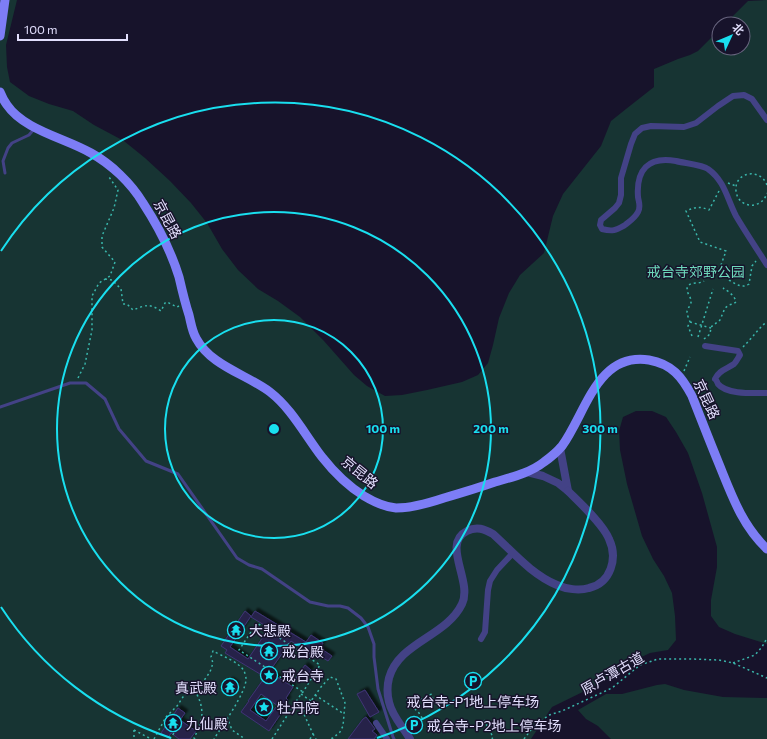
<svg xmlns="http://www.w3.org/2000/svg" width="767" height="739" viewBox="0 0 767 739" font-family="Commissioner,'Noto Sans SC',sans-serif">
	<style>
		.green { fill: #173433 }
		.building { fill: #28214a; stroke: #3f3475; filter: url(#shadow) }
		.lines { fill: none; stroke-linecap: round; stroke-linejoin: round }
		.path { stroke: #3ab6ab; stroke-width: 1.5; stroke-dasharray: 2 3; stroke-linecap: butt }
		.service { stroke: #434286; stroke-width: 3 }
		.minor { stroke: #434286; stroke-width: 6 }
		.tertiary { stroke: #434286; stroke-width: 8 }
		.secondary { stroke: #7d7df6; stroke-width: 9 }
		.ring { fill: none; stroke: #19dfef; stroke-width: 2 }
		.labels { text-anchor: middle; dominant-baseline: central; stroke-width: 3; stroke-linejoin: round; paint-order: stroke }
		.street-label { font-size: 14px; fill: #e2dffd; stroke: #17132b }
		.park-label { font-size: 14px; fill: #6ed9bc; stroke: #17132b }
		.poi-label { font-size: 14px; fill: #e2dffd; stroke: #17132b; text-anchor: start }
		.centre { fill: #19dfef; stroke: #17132b; stroke-width: 2 }
		.ring-label { font-size: 12px; text-anchor: middle; font-weight: bold; fill: #19dfef; stroke: #17132b; stroke-width: 3; stroke-linejoin: round; paint-order: stroke }
	</style>
	<defs>
		<filter id="shadow"><feDropShadow dx="3" dy="-3" stdDeviation="1" flood-color="#0009"/></filter>
	</defs>
	<rect width="100%" height="100%" fill="#17132b"/>
	<g class="green">
		<path d="M0,0H17L6,45L7,67L10,82L29,96L49,104L73,111L94,125L124,141L145,158L170,181L191,203L207,223L222,249L238,270L258,289L278,301L300,317L324,341L354,375L367,386L385,396L402,395L427,390L462,382L478,375L488,363L493,345L499,318L509,293L520,275L544,253L553,216L563,194L601,146L611,121L626,109L654,87V69L678,59L690,55L698,51L719,30V48H743V24H725L748,1L767,0V644L735,634L719,627L711,616V600L717,567V547L702,493L688,453L676,432L666,417L652,411H636L623,417L619,431L620,450L627,484L642,536L653,559L664,576L672,593L675,616L676,640L668,650L650,653L635,660L621,671L599,684L552,707L531,739H0Z"/>
		<path d="M665,684L684,690L723,697L767,698V739H611L598,726L586,719L578,710L606,694H622L657,685Z"/>
	</g>
	<g class="building">
		<path d="M245,611L251,616L230,647L248,659L269,628L251,617L255,611L306,642L311,635L323,643L320,648L332,656L328,661L317,654L315,657L291,641L269,672L293,687L286,698L288,700L281,708L261,694L250,710L266,721L276,707L282,712L269,731L241,712L249,701H248L265,677L225,653L227,650L221,646Z"/>
		<path d="M305,665L311,670L302,682L296,678Z"/>
		<path d="M230,680L237,685L230,693L224,689Z"/>
		<path d="M365,690L379,712L370,717L357,694Z"/>
		<path d="M178,708L185,713L180,720L196,731L190,739H179L171,733L168,738L161,733Z"/>
		<path d="M366,717L375,729L372,731L377,735L374,739H348L363,719Z"/>
	</g>
	<g class="lines">
		<g class="path">
			<path d="M728,183L736,186"/>
			<path d="M767,185C760,167 734,172 736,191C738,209 762,210 767,193"/>
			<path d="M719,191L709,210C700,206 695,207 686,211L700,242L726,251L721,265"/>
			<path d="M105,279L112,280L121,289L123,304H127L133,310C146,305 149,303 161,311L165,303L167,302L177,307L179,306"/>
			<path d="M729,280C736,284 742,289 749,284L752,266L756,261"/>
			<path d="M690,322L711,328"/>
			<path d="M692,336L688,326L690,322C689,319 687,315 687,312C687,308 692,305 691,300C690,295 684,290 689,285C692,282 700,284 704,281"/>
			<path d="M698,337L713,289"/>
			<path d="M704,339L710,334L711,327L720,320L725,308L729,305L733,304L736,302C735,296 728,291 723,288"/>
			<path d="M743,347C750,340 756,332 764,324L767,325"/>
			<path d="M684,371L690,357"/>
			<path d="M78,378L85,364L92,330V296L99,283L110,276L115,262L102,247V236L114,208L118,190L109,177"/>
			<path d="M733,663L755,655L762,647L767,638"/>
			<path d="M301,694L311,701"/>
			<path d="M315,695L344,714"/>
			<path d="M227,717L232,730L245,739"/>
			<path d="M484,720L493,737L492,739"/>
			<path d="M420,728L422,718L419,713L406,700L410,697L436,702L430,695L433,693"/>
			<path d="M134,730L151,739"/>
			<path d="M134,730V739"/>
			<path d="M313,734L316,739"/>
			<path d="M154,739L166,717L177,706L187,691L192,690L197,693L198,689L210,672L213,663L211,657L213,651C222,656 239,662 244,671C245,673 246,677 246,679C246,693 222,726 214,739"/>
			<path d="M170,739L178,727"/>
			<path d="M195,739L194,738C199,728 204,718 201,706C201,702 198,698 197,694"/>
			<path d="M272,739L301,694L303,692L320,665L257,623L239,650L303,692"/>
			<path d="M310,739L313,734L303,712L321,687L330,677L336,679L345,703L343,726L340,732L333,738L330,739"/>
			<path d="M524,739L533,727L549,715L562,711L612,688L640,665L658,659H691L719,660L733,663L767,678"/>
		</g>
		<g class="service">
			<path d="M5,173L3,161L8,148L12,143L29,135L35,128"/>
			<path d="M0,407L70,383H86L105,399L119,429L146,461L178,474L237,558L249,565L262,569L310,602L328,606H340L348,608L361,618L368,627L374,644V657L378,689L393,737L394,739"/>
		</g>
		<g class="minor">
			<path d="M767,120L752,99L744,95L733,96L718,106L696,123L684,127L651,126L642,128L635,134L631,144L621,178V195L619,203L615,208L601,220L600,225L602,229C613,232 616,230 625,225C630,221 635,218 638,212C641,207 639,203 638,197C636,170 648,156 676,161C683,163 703,165 708,169C725,181 727,199 736,216C746,233 757,249 767,265"/>
			<path d="M705,346L738,351L740,355C738,358 736,362 734,364C727,369 719,370 715,379C716,379 718,384 718,384C727,395 754,393 767,393"/>
			<path d="M481,639L485,632L488,590L490,581L497,570L513,553"/>
			<path d="M376,723L387,739"/>
		</g>
		<g class="tertiary">
			<path d="M527,472L543,476L558,483L568,491L560,448"/>
			<path d="M410,739C403,727 392,716 389,702C387,694 387,686 389,678C399,642 446,637 462,604C473,581 441,544 467,531C477,526 484,529 493,534C513,552 531,574 557,585C566,589 579,591 589,588C611,583 618,558 609,539C603,524 580,503 568,491"/>
		</g>
		<g class="secondary">
			<path d="M0,36L5,0"/>
			<path d="M0,92C2,97 4,101 7,105C24,130 65,138 91,153C111,164 131,183 143,203C158,226 171,251 179,277C182,290 185,303 189,315C191,323 192,331 196,338C211,366 246,374 270,392C292,409 305,435 322,457C333,471 348,486 364,496C374,502 385,507 396,508C412,508 429,503 444,498C461,493 478,488 495,482C512,477 530,473 544,462C551,457 557,452 562,446C586,413 597,352 649,360C672,364 682,377 692,396C701,419 710,442 719,464C732,496 742,525 767,549"/>
		</g>
	</g>
	<g class="ring">
		<circle cx="274" cy="429" r="109"/>
		<circle cx="274" cy="429" r="217"/>
		<path d="M171 738A326 326 0 0 1 1 607M1 251A326 326 0 1 1 377 738"/>
	</g>
	<defs>
		<g id="temple-ring" transform="scale(0.9)"><circle r="9.5" fill="#17132b" stroke="#19dfef" stroke-width="1.5"/><path d="M0-6L5-2H3V0L6.5 2.5H4V6H1.5V3h-3V6H-4V2.5H-6.5L-3 0V-2H-5Z" fill="#19dfef"/></g>
		<g id="sight-ring" transform="scale(0.9)"><circle r="9.5" fill="#17132b" stroke="#19dfef" stroke-width="1.5"/><path d="M0-6L1.8-2.2L6-1.7L2.9 1.2L3.7 5.4L0 3.3L-3.7 5.4L-2.9 1.2L-6-1.7L-1.8-2.2Z" fill="#19dfef"/></g>
		<g id="parking-ring" transform="scale(0.9)"><circle r="9.5" fill="#17132b" stroke="#19dfef" stroke-width="1.5"/><path d="M-3.5-5.5H1a3.5 3.5 0 0 1 0 7H-1V5.5H-3.5ZM-1-3.4V-.6H.8a1.4 1.4 0 0 0 0-2.8Z" fill="#19dfef"/></g>
	</defs>
	<g fill-rule="evenodd">
		<use href="#temple-ring" x="236" y="630"/>
		<use href="#temple-ring" x="269" y="651"/>
		<use href="#sight-ring" x="269" y="675"/>
		<use href="#parking-ring" x="473" y="681"/>
		<use href="#temple-ring" x="230" y="687"/>
		<use href="#sight-ring" x="264" y="707"/>
		<use href="#temple-ring" x="173" y="723"/>
		<use href="#parking-ring" x="414" y="725"/>
	</g>
	<g class="labels">
		<g class="street-label">
			<text transform="translate(168 219) rotate(62)">京昆路</text>
			<text transform="translate(707 399) rotate(65)">京昆路</text>
			<text transform="translate(360 472) rotate(39)">京昆路</text>
			<text transform="translate(612 673) rotate(-30)">原卢潭古道</text>
		</g>
		<g class="park-label">
			<text x="696" y="271">戒台寺郊野公园</text>
		</g>
		<g class="poi-label">
			<text x="249" y="630">大悲殿</text>
			<text x="282" y="651">戒台殿</text>
			<text x="282" y="675">戒台寺</text>
			<text x="217" y="687" text-anchor="end">真武殿</text>
			<text x="473" y="701" text-anchor="middle">戒台寺-P1地上停车场</text>
			<text x="277" y="707">牡丹院</text>
			<text x="186" y="723">九仙殿</text>
			<text x="427" y="725">戒台寺-P2地上停车场</text>
		</g>
	</g>
	<circle cx="274" cy="429" r="6" class="centre"/>
	<g class="ring-label">
		<text x="383" y="433">100 m</text>
		<text x="491" y="433">200 m</text>
		<text x="600" y="433">300 m</text>
	</g>
	<g transform="translate(731 36) rotate(46)"><circle r="19" fill="#17132b" stroke="#68657f"/>
	<path d="M0-3L7 15L0 10L-7 15Z" fill="#19dfef"/>
	<text y="-6" font-size="11" font-weight="bold" text-anchor="middle" fill="#e2dffd">北</text>
	</g>
	<path d="M18 34v6h109v-6" fill="none" stroke="#e2dffd" stroke-width="2"/>
	<text x="24" y="34" font-size="12" fill="#e2dffd" stroke="#17132b" stroke-width="3" paint-order="stroke">100 m</text>
</svg>
